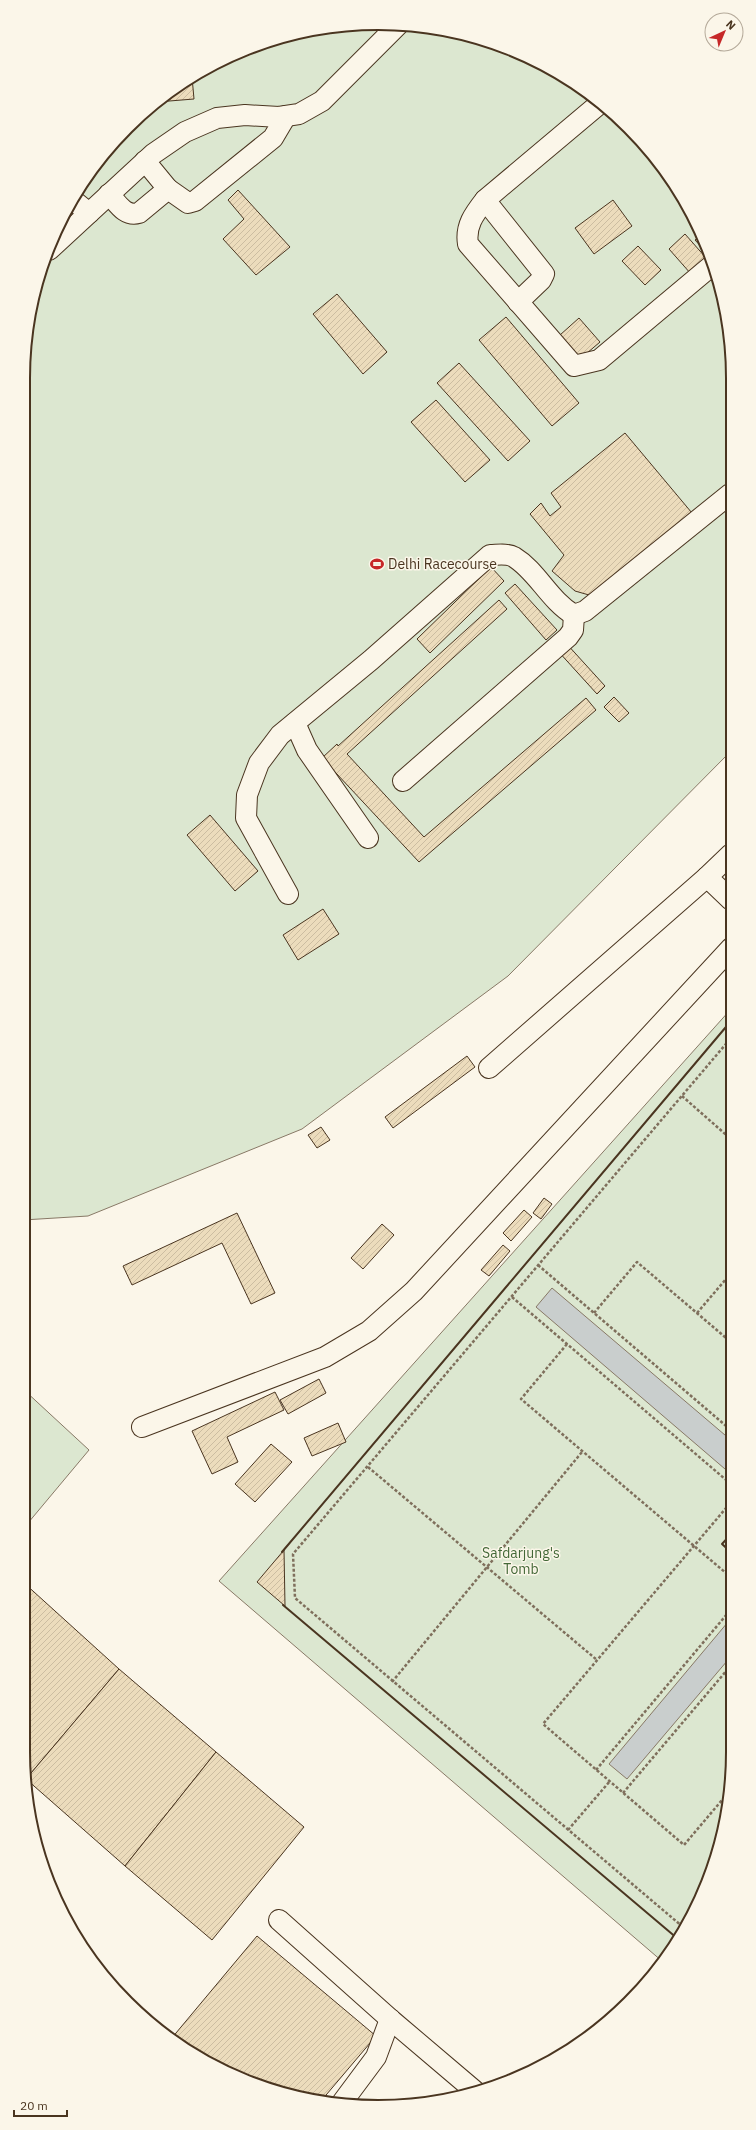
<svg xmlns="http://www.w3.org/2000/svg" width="756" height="2130" viewBox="0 0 756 2130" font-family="'IBM Plex Sans',sans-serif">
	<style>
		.park { fill: #dce7d0; stroke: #887966 }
		.water { fill: #c9cecd; stroke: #887966 }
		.building { fill: url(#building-hatch); stroke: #4a3520 }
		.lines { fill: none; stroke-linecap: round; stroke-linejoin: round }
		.minor-casing { stroke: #4a3520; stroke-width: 22 }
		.path { stroke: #7f6f5c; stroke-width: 2.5; stroke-dasharray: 3 2; stroke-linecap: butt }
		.minor { stroke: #fbf6e9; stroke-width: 20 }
		.wall { stroke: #4a3520; stroke-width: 2 }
		.labels { text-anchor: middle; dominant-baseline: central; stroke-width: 3; stroke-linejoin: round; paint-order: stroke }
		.poi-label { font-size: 14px; fill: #4a3520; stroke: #fbf6e9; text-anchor: start }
		.park-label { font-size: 14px; fill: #436837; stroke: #fbf6e9 }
		.rim { fill: none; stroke: #4a3520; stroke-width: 2 }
	</style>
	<defs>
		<pattern id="building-hatch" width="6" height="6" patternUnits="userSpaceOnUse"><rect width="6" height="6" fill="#ecdcbc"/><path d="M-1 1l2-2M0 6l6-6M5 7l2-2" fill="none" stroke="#ccbda1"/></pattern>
	</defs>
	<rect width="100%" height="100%" fill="#fbf6e9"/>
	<g class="park">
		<path d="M401,24L470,35L556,71L645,144L696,221L730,331L731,751L508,976L302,1129L88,1216L23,1220V378L35,286L60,221L96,162L144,111L200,71L264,42L331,26Z"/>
		<path d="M731,1009L733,1752L721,1844L673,1949L663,1962L219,1581Z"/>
		<path d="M23,1389L89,1450L23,1529Z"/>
	</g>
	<g class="water">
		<path d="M552,1288L732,1441V1475L536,1307Z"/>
		<path d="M733,1616V1654L627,1779L609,1764Z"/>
	</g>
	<g class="building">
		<path d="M192,77L194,99L157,102Z"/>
		<path d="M238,190L290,247L256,275L223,239L244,219L228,200Z"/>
		<path d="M613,200L632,226L594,254L575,228Z"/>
		<path d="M685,234L707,259L691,274L669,249Z"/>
		<path d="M701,235L706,252L695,240Z"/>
		<path d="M638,246L661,270L645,285L622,261Z"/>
		<path d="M337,294L387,352L363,374L313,314Z"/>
		<path d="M506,317L579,403L552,426L479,340Z"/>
		<path d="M579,318L600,342L580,359L560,335Z"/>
		<path d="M459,363L530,441L508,461L437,383Z"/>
		<path d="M436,400L490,460L465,482L411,422Z"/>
		<path d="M625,433L692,513L596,597L575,591L552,571L564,555L530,514L541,503L550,516L561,507L551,493Z"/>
		<path d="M491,567L504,581L430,653L417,639Z"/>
		<path d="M515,584L557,630L546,640L505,593Z"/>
		<path d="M499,600L507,609L347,754L424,837L586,698L596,710L419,862L322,758L337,744L338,746Z"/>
		<path d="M565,642L605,686L597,694L557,650Z"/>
		<path d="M614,697L629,713L619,722L604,707Z"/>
		<path d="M210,815L258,871L235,891L187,835Z"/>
		<path d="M323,909L339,934L298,960L283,935Z"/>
		<path d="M467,1056L475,1067L393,1128L385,1117Z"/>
		<path d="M321,1127L330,1140L317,1148L308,1135Z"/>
		<path d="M544,1198L552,1204L541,1219L533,1213Z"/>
		<path d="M524,1210L532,1217L511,1241L503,1233Z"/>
		<path d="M237,1213L275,1293L251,1304L222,1243L132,1285L123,1266Z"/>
		<path d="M382,1224L394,1235L363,1269L351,1258Z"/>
		<path d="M503,1245L510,1251L489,1276L481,1270Z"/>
		<path d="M319,1379L326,1393L288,1414L280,1400Z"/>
		<path d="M275,1392L284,1410L227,1437L238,1462L212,1474L192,1431Z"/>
		<path d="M338,1423L346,1442L312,1456L304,1438Z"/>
		<path d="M271,1444L292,1462L255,1502L235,1484Z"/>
		<path d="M284,1550L285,1606L257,1582Z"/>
		<path d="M23,1582L119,1669L26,1779L23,1752Z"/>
		<path d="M119,1669L216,1752L125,1866L26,1779Z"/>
		<path d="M216,1752L304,1827L212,1940L125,1866Z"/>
		<path d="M257,1936L376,2036L321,2101L221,2070L171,2039Z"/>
	</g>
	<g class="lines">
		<g class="minor-casing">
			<g id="minor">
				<path d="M598,105L485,200C474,214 465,226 468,244L574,366L599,360L710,267"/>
				<path d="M145,161L168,189"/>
				<path d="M109,194C118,204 125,217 139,213L168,189L188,203L195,201L273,138L286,116"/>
				<path d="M73,200L89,213"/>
				<path d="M485,200L544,274L541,280L518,302"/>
				<path d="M49,250L153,154L185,132L217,118L245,115L279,117L299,114L322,101L399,24"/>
				<path d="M295,723L307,750L368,838"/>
				<path d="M403,781L568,637L573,630L574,615"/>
				<path d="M707,877L731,854"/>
				<path d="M288,894L246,818L247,795L259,763L280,735L371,660L490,555C497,555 507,553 514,557C537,571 549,600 574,615L585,611L730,494"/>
				<path d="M489,1068L707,877L731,900"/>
				<path d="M142,1427L325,1357L369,1331L414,1291L731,948"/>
				<path d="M279,1920L390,2019L476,2092"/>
				<path d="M341,2104L376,2057L390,2019"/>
			</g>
		</g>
		<g class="path">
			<path d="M682,1096L732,1140"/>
			<path d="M538,1265L732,1431"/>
			<path d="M512,1297L732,1485"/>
			<path d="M594,1313L637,1262L732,1343"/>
			<path d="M697,1313L732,1272"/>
			<path d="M567,1344L521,1399L733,1579"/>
			<path d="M368,1467L597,1660"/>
			<path d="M392,1682L582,1452"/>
			<path d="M596,1770L733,1607"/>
			<path d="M623,1793L733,1663"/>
			<path d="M728,1793L684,1845L543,1724L732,1501"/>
			<path d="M568,1830L610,1781"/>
			<path d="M683,1927L295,1598L293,1554L731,1038"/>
		</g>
		<use href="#minor" class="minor"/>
		<g class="wall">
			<path d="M733,1532L722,1544L733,1554"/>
			<path d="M282,1552L731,1021"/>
			<path d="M283,1605L678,1939"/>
		</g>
	</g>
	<defs>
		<g id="stadium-bare" transform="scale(1.08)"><path d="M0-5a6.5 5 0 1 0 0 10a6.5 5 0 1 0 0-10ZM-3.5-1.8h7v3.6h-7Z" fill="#c62828" stroke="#fbf6e9" stroke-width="2.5" paint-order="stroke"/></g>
	</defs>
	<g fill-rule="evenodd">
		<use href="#stadium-bare" x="377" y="564"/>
	</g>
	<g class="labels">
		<g class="poi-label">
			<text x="388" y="564">Delhi Racecourse</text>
		</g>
		<g class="park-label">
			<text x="521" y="1553">Safdarjung's<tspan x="521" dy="16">Tomb</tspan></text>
		</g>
	</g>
	<path d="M0 0H756V2130H0ZM378 30H378A348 348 0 0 1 726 378V1752A348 348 0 0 1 378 2100H378A348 348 0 0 1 30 1752V378A348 348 0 0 1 378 30Z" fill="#fbf6e9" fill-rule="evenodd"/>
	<path class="rim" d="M378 30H378A348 348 0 0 1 726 378V1752A348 348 0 0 1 378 2100H378A348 348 0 0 1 30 1752V378A348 348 0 0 1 378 30Z"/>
	<g transform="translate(724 32) rotate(44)"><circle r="19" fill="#fbf6e9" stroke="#b4a999"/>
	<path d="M0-3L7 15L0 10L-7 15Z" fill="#c62828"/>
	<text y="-6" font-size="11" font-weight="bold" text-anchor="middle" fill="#4a3520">N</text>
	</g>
	<path d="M14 2110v6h53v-6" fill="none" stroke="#4a3520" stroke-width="2"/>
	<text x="20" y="2110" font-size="12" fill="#4a3520" stroke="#fbf6e9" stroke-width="3" paint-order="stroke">20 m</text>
</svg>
